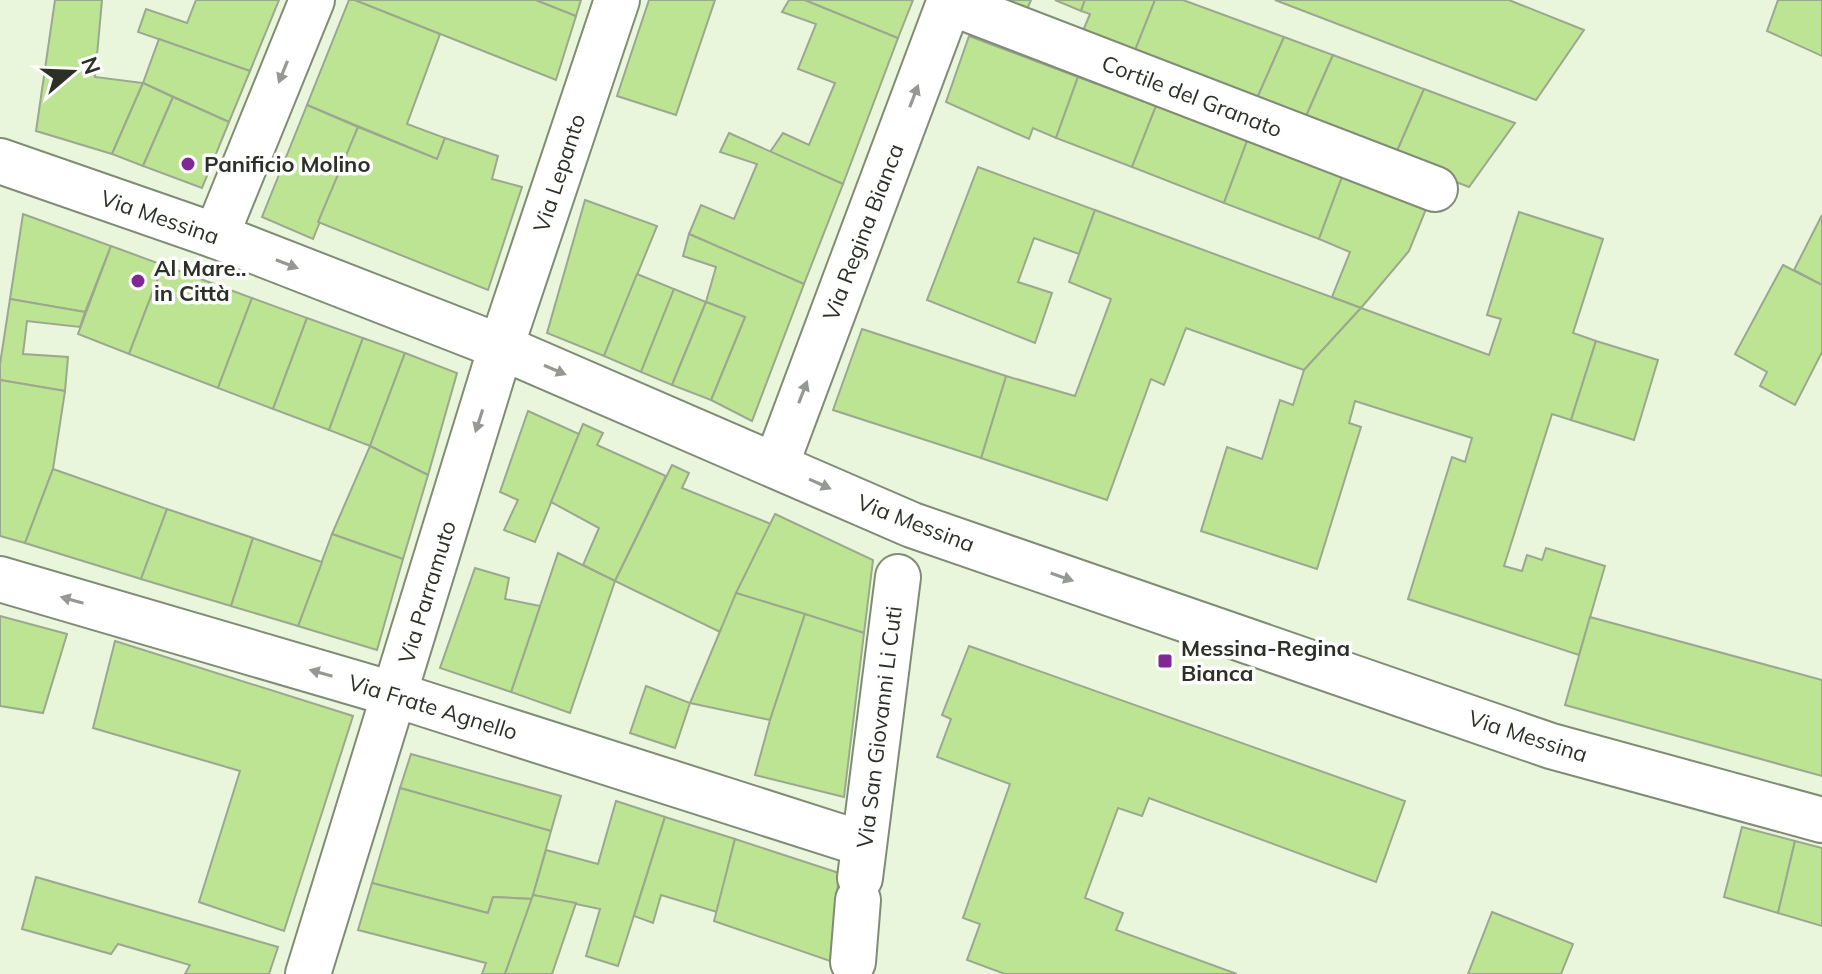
<svg xmlns="http://www.w3.org/2000/svg" width="1822" height="974" viewBox="0 0 1822 974" font-family="Mulish,sans-serif">
	<style>
		.building { fill: #bde493; stroke: #9ba890; stroke-width: 2 }
		.lines { fill: none; stroke-linecap: round; stroke-linejoin: round }
		.street-casing { stroke: #808c75; stroke-width: 48 }
		.secondary-casing { stroke: #808c75; stroke-width: 48 }
		.street { stroke: #fff; stroke-width: 44 }
		.secondary { stroke: #fff; stroke-width: 44 }
		.oneway { fill: #969893 }
		.poi-dot { fill: #812895; stroke: #fefefe; stroke-width: 3 }
		.labels { text-anchor: middle; dominant-baseline: central; stroke-width: 7; stroke-linejoin: round; paint-order: stroke }
		.street-label { font-size: 22px; fill: #2c3127; stroke: #fefefe }
		.poi-label { font-size: 22px; font-weight: bold; fill: #2c3127; stroke: #fefefe; text-anchor: start }
	</style>
	<rect width="100%" height="100%" fill="#e9f6dc"/>
	<g class="building">
		<path d="M55,0H102L95,77L143,83L112,154L36,131Z"/>
		<path d="M196,0H279L250,71L138,32L146,9L187,23Z"/>
		<path d="M349,0H355L440,34L407,124L445,138L437,159L307,105Z"/>
		<path d="M355,0H536L576,16L556,80Z"/>
		<path d="M536,0H581L576,16Z"/>
		<path d="M649,0H715L676,115L617,96Z"/>
		<path d="M789,0H805L898,38L843,184L770,152L783,133L809,145L835,83L798,69L816,24L782,12Z"/>
		<path d="M805,0H913L898,38Z"/>
		<path d="M983,0H1031L1024,17Z"/>
		<path d="M1055,0H1085L1081,11Z"/>
		<path d="M1085,0H1155L1132,58L1080,38L1090,14L1081,11Z"/>
		<path d="M1155,0H1183L1284,37L1254,105L1132,58Z"/>
		<path d="M1275,0H1509L1584,30L1536,100Z"/>
		<path d="M1778,0H1822V56L1767,31Z"/>
		<path d="M969,36L1078,77L1056,138L1033,128L1029,139L946,102Z"/>
		<path d="M1284,37L1333,55L1303,123L1254,105Z"/>
		<path d="M159,39L250,71L229,122L143,83Z"/>
		<path d="M1333,55L1424,89L1394,158L1303,123Z"/>
		<path d="M1078,77L1156,106L1132,167L1056,138Z"/>
		<path d="M143,83L173,97L143,166L112,154Z"/>
		<path d="M1424,89L1515,123L1469,187L1394,158Z"/>
		<path d="M173,97L229,122L202,188L143,166Z"/>
		<path d="M307,105L358,127L313,239L262,217Z"/>
		<path d="M1156,106L1247,141L1224,203L1132,167Z"/>
		<path d="M358,127L437,159L445,138L498,156L492,179L522,187L488,290L318,222Z"/>
		<path d="M729,133L843,184L804,284L689,234L701,205L734,219L757,164L720,152Z"/>
		<path d="M1247,141L1342,177L1319,239L1224,203Z"/>
		<path d="M978,167L1095,210L1079,254L1034,238L1018,282L1052,293L1035,343L927,300Z"/>
		<path d="M1342,177L1426,209L1409,251L1361,308L1332,297L1350,252L1319,239Z"/>
		<path d="M585,200L657,226L604,356L547,333Z"/>
		<path d="M1095,210L1361,308L1304,370L1186,328L1164,385L1151,379L1107,500L981,458L1006,376L1075,396L1111,299L1069,282Z"/>
		<path d="M1519,212L1603,239L1573,333L1596,341L1571,420L1552,414L1504,566L1522,571L1527,555L1542,560L1546,548L1605,566L1579,655L1408,599L1452,457L1465,462L1472,438L1355,401L1349,423L1361,427L1317,569L1201,531L1227,447L1262,459L1280,400L1293,405L1304,370L1361,308L1489,355L1501,319L1487,315Z"/>
		<path d="M23,214L111,246L85,312L10,299Z"/>
		<path d="M1822,215V285L1794,270Z"/>
		<path d="M689,234L804,284L752,421L711,400L745,317L706,302L716,267L683,256Z"/>
		<path d="M111,246L163,265L129,354L78,334Z"/>
		<path d="M163,265L252,298L218,388L129,354Z"/>
		<path d="M1783,265L1822,285V352L1795,405L1760,386L1767,372L1735,354Z"/>
		<path d="M637,274L674,289L641,372L604,356Z"/>
		<path d="M674,289L706,302L672,385L641,372Z"/>
		<path d="M252,298L307,318L273,409L218,388Z"/>
		<path d="M10,299L85,312L80,327L27,321L23,354L68,357L65,391L0,380V364Z"/>
		<path d="M706,302L745,317L711,400L672,385Z"/>
		<path d="M307,318L363,338L329,430L273,409Z"/>
		<path d="M862,329L1006,376L981,458L833,410Z"/>
		<path d="M363,338L405,353L370,446L329,430Z"/>
		<path d="M1596,341L1658,360L1634,440L1571,420Z"/>
		<path d="M405,353L457,373L428,475L370,446Z"/>
		<path d="M0,380L65,391L53,469L25,543L0,536Z"/>
		<path d="M528,411L579,434L535,542L504,530L518,500L500,492Z"/>
		<path d="M583,424L603,433L597,445L666,476L615,581L583,565L599,528L551,502Z"/>
		<path d="M370,446L428,475L403,559L332,534Z"/>
		<path d="M672,465L689,473L682,488L771,524L720,632L615,581Z"/>
		<path d="M53,469L167,509L141,579L25,543Z"/>
		<path d="M167,509L253,538L231,606L141,579Z"/>
		<path d="M775,514L873,560L864,633L736,593Z"/>
		<path d="M332,534L403,559L377,650L298,626Z"/>
		<path d="M253,538L322,562L298,626L231,606Z"/>
		<path d="M558,553L615,581L570,713L511,692Z"/>
		<path d="M475,568L509,578L505,599L540,606L511,692L440,668Z"/>
		<path d="M736,593L805,614L770,720L690,703Z"/>
		<path d="M805,614L864,633L844,797L755,775L770,720Z"/>
		<path d="M0,616L67,634L43,713L0,706Z"/>
		<path d="M1590,617L1822,680V776L1565,705Z"/>
		<path d="M115,641L353,716L284,931L199,902L240,771L93,728Z"/>
		<path d="M969,646L1405,801L1376,882L1149,798L1142,816L1118,808L1085,898L1123,913L1116,930L1237,974H1005L967,960L980,924L963,918L1010,784L937,757L951,719L942,715Z"/>
		<path d="M646,686L690,703L675,748L630,733Z"/>
		<path d="M411,754L561,796L551,831L400,788Z"/>
		<path d="M400,788L551,831L532,899L493,897L488,913L372,883Z"/>
		<path d="M616,801L665,817L618,966L586,956L600,909L533,895L546,850L598,864Z"/>
		<path d="M665,817L735,839L717,912L661,895L653,923L634,916Z"/>
		<path d="M1742,827L1795,841L1778,913L1724,897Z"/>
		<path d="M735,839L839,873L830,961L714,921Z"/>
		<path d="M1795,841L1822,848V926L1778,913Z"/>
		<path d="M36,877L278,947L269,974H185L190,965L118,944L111,954L22,929Z"/>
		<path d="M372,883L488,913L493,897L532,899L505,974H482L486,963L358,930Z"/>
		<path d="M533,895L576,903L552,974H505Z"/>
		<path d="M1492,912L1573,944L1561,974H1468Z"/>
	</g>
	<g class="lines">
		<g class="street-casing">
			<g id="street">
				<path d="M949,2L1435,189"/>
				<path d="M216,236L312,0"/>
				<path d="M776,465L950,0"/>
				<path d="M0,579L396,695L863,844"/>
				<path d="M860,878L898,577"/>
				<path d="M853,962L858,900"/>
				<path d="M308,974L501,347L617,0"/>
			</g>
		</g>
		<g class="secondary-casing">
			<path id="secondary" d="M0,161L216,236L501,347L912,525L1551,746L1822,820"/>
		</g>
		<use href="#street" class="street"/>
		<use href="#secondary" class="secondary"/>
	</g>
	<defs><path id="oneway-solid" d="M-6-.8H1V-3.2L6.5 0L1 3.2V.8H-6Z" transform="scale(2)"/></defs>
	<g class="oneway">
		<use href="#oneway-solid" transform="translate(283 72) rotate(112)"/>
		<use href="#oneway-solid" transform="translate(914 96) rotate(-69)"/>
		<use href="#oneway-solid" transform="translate(287 264) rotate(21)"/>
		<use href="#oneway-solid" transform="translate(555 370) rotate(23)"/>
		<use href="#oneway-solid" transform="translate(803 392) rotate(-69)"/>
		<use href="#oneway-solid" transform="translate(479 421) rotate(108)"/>
		<use href="#oneway-solid" transform="translate(820 484) rotate(24)"/>
		<use href="#oneway-solid" transform="translate(1062 577) rotate(19)"/>
		<use href="#oneway-solid" transform="translate(72 600) rotate(-164)"/>
		<use href="#oneway-solid" transform="translate(321 673) rotate(-164)"/>
	</g>
	<g class="poi-dot">
		<circle cx="188" cy="164" r="8"/>
		<circle cx="138" cy="281" r="8"/>
		<rect x="1157" y="653" width="16" height="16" rx="4"/>
	</g>
	<g class="labels">
		<g class="street-label">
			<text transform="translate(1192 96) rotate(21)">Cortile del Granato</text>
			<text transform="translate(559 173) rotate(-72)">Via Lepanto</text>
			<text transform="translate(160 217) rotate(19)">Via Messina</text>
			<text transform="translate(863 232) rotate(-69)">Via Regina Bianca</text>
			<text transform="translate(916 523) rotate(21)">Via Messina</text>
			<text transform="translate(427 592) rotate(-73)">Via Parramuto</text>
			<text transform="translate(433 707) rotate(17)">Via Frate Agnello</text>
			<text transform="translate(879 727) rotate(-83)">Via San Giovanni Li Cuti</text>
			<text transform="translate(1528 736) rotate(18)">Via Messina</text>
		</g>
		<g class="poi-label">
			<text x="204" y="164">Panificio Molino</text>
			<text x="154" y="268">Al Mare..<tspan x="154" dy="25">in Città</tspan></text>
			<text x="1181" y="648">Messina-Regina<tspan x="1181" dy="25">Bianca</tspan></text>
		</g>
	</g>
	<g transform="translate(72 72) rotate(71)" stroke="#fefefe" stroke-width="6" paint-order="stroke">
	<path d="M0-6L14 30L0 20L-14 30Z" fill="#2c3127"/>
	<text y="-12" font-size="22" font-weight="bold" text-anchor="middle" fill="#2c3127">N</text>
	</g>
</svg>
